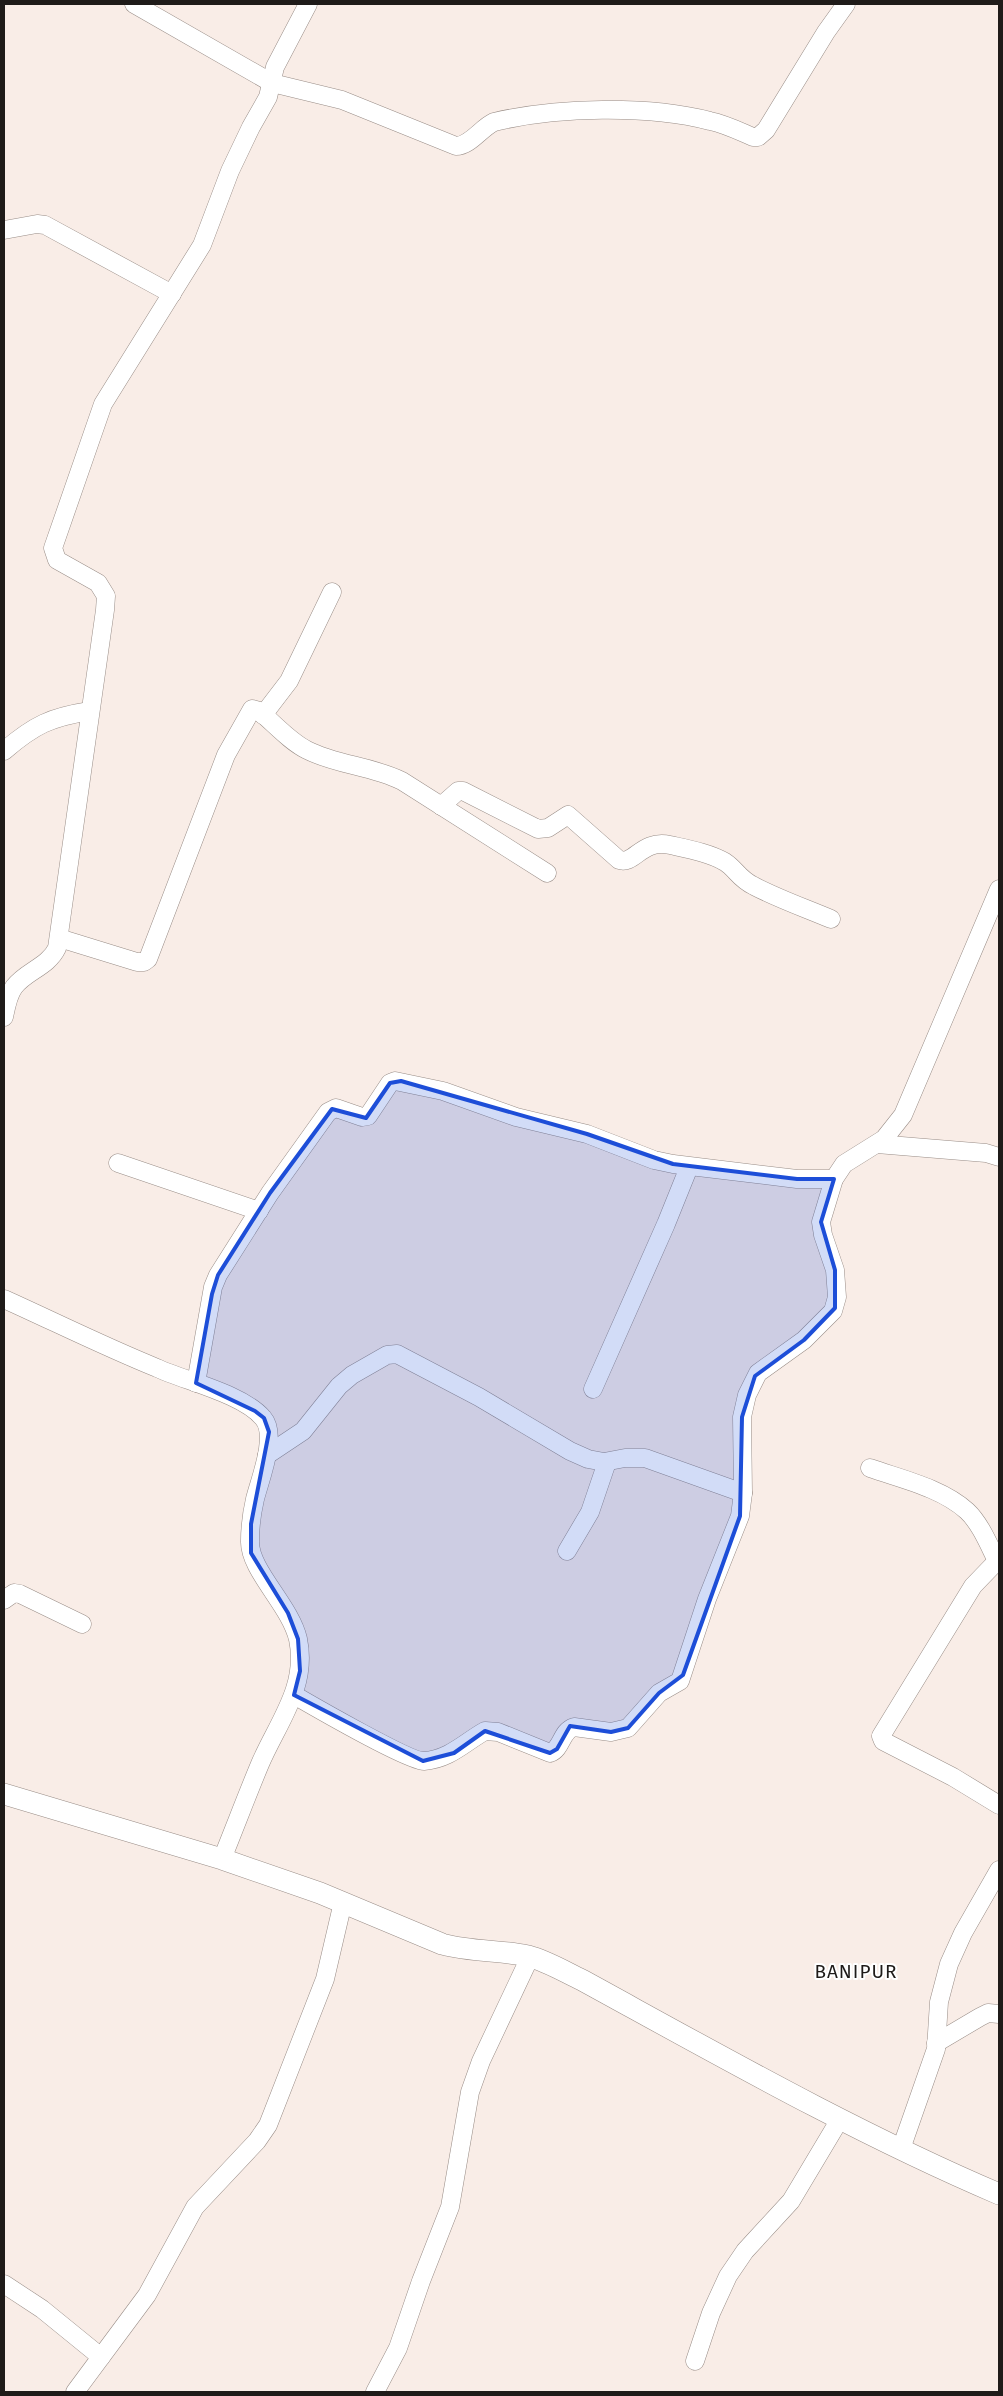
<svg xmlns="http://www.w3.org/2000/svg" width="1003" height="2396" viewBox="0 0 1003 2396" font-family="'Fira Sans',sans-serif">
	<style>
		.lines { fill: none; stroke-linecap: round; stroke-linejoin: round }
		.minor-casing { stroke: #998d87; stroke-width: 19 }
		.tertiary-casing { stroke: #998d87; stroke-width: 22 }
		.minor { stroke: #fff; stroke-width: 18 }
		.tertiary { stroke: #fff; stroke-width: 21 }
		.marked { fill: #1d4ed8; fill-opacity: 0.2; stroke: #1d4ed8; stroke-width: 4; stroke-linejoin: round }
		.labels { text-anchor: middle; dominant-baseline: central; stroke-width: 4; stroke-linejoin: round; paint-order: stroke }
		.quarter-label { font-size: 19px; letter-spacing: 1px; fill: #1f1b19; stroke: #fff }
	</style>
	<rect width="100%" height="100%" fill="#f9ede7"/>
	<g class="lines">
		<g class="minor-casing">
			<g id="minor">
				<path d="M134,4L272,83L342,100L456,146C470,146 481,128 494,122C557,107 647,105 710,121C725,124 739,131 753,137H758L766,130L826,32L846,4"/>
				<path d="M4,230L37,224L45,225L172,294"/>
				<path d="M263,715L289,681L332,592"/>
				<path d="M4,751C34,725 51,717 90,711"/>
				<path d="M441,806L458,791H463L538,829L548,828L568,815L619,860C635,865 641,839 670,845C688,849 710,853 725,862C736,869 739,879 754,886C779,899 805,908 831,919"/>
				<path d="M59,938L137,962H144L148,959L226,755L252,709L259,711C275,724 289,741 307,750C336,765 372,766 402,781L547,873"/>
				<path d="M4,1017C6,1007 8,995 14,987C26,971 48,967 57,948L105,610L106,596L98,583L57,560L53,548L103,404L202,245L230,171L251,127L268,97L275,67L308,4"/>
				<path d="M877,1144L986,1153L999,1157"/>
				<path d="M118,1163L259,1211"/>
				<path d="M4,1299C55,1322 105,1347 157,1368C185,1381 243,1394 263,1418C278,1435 260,1479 255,1499C252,1512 250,1527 250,1541C249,1570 290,1605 298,1639C308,1687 278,1722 260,1764C247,1795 235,1827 222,1859"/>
				<path d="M196,1383L213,1287L218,1275L270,1193L328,1112L336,1108L362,1117L368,1116L390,1083L395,1081L443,1091L516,1117L587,1134L654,1160L673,1164L797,1179H834"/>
				<path d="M593,1389L666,1224L689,1167"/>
				<path d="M267,1455L303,1431L339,1386L352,1375L387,1355L397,1354L479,1397L570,1451L588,1459L604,1462L625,1458H645L743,1493"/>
				<path d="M870,1468C901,1479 942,1488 967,1511C980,1523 989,1545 997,1561"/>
				<path d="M567,1551L590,1512L607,1462"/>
				<path d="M999,1559L973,1586L881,1736L883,1741L953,1777L999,1805"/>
				<path d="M4,1600L14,1593L20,1594L82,1624"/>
				<path d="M294,1695C313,1706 410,1762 424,1761C450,1759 465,1742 485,1731L498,1732L550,1753C562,1749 561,1731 574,1727L611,1732L628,1728L659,1693L680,1681L707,1599L740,1516L743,1493L742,1417L747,1395L758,1373L804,1340L833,1311L837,1297L835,1270L823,1235L821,1222L834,1179L844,1164L884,1139L903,1115L999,889"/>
				<path d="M936,2043L980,2017L988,2013L999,2014"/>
				<path d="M901,2149L936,2049L939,2002L949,1964L963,1933L999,1870"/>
				<path d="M4,2284L42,2309L101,2357"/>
				<path d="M695,2361L711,2313L728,2276L745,2251L791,2201L840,2119"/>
				<path d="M75,2392L147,2295L195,2207L257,2141L268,2125L325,1979L343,1902"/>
				<path d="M375,2392L398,2348L421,2281L450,2207L470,2092L481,2061L530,1957"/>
			</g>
		</g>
		<g class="tertiary-casing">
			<path id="tertiary" d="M4,1794L222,1859L320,1893L442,1944C471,1952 500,1950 528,1956C547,1961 565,1972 582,1980C719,2055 856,2133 999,2194"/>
		</g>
		<use href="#minor" class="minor"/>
		<use href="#tertiary" class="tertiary"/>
	</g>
	<path class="marked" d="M401,1081L587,1134L673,1164L797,1179H834L821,1222L835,1270V1308L804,1340L755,1376L742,1417L740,1516L683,1675L659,1693L628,1728L611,1732L570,1726L557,1749L550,1753L485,1731L454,1753L423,1761L294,1695L300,1671L298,1639L288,1613L251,1553V1524L269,1432L264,1418L255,1411L196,1383L212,1294L218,1275L270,1193L332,1109L366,1118L390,1083Z"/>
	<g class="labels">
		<g class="quarter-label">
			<text x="856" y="1971">BANIPUR</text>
		</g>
	</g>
	<rect width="1003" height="2396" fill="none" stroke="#1f1b19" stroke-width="10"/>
</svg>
